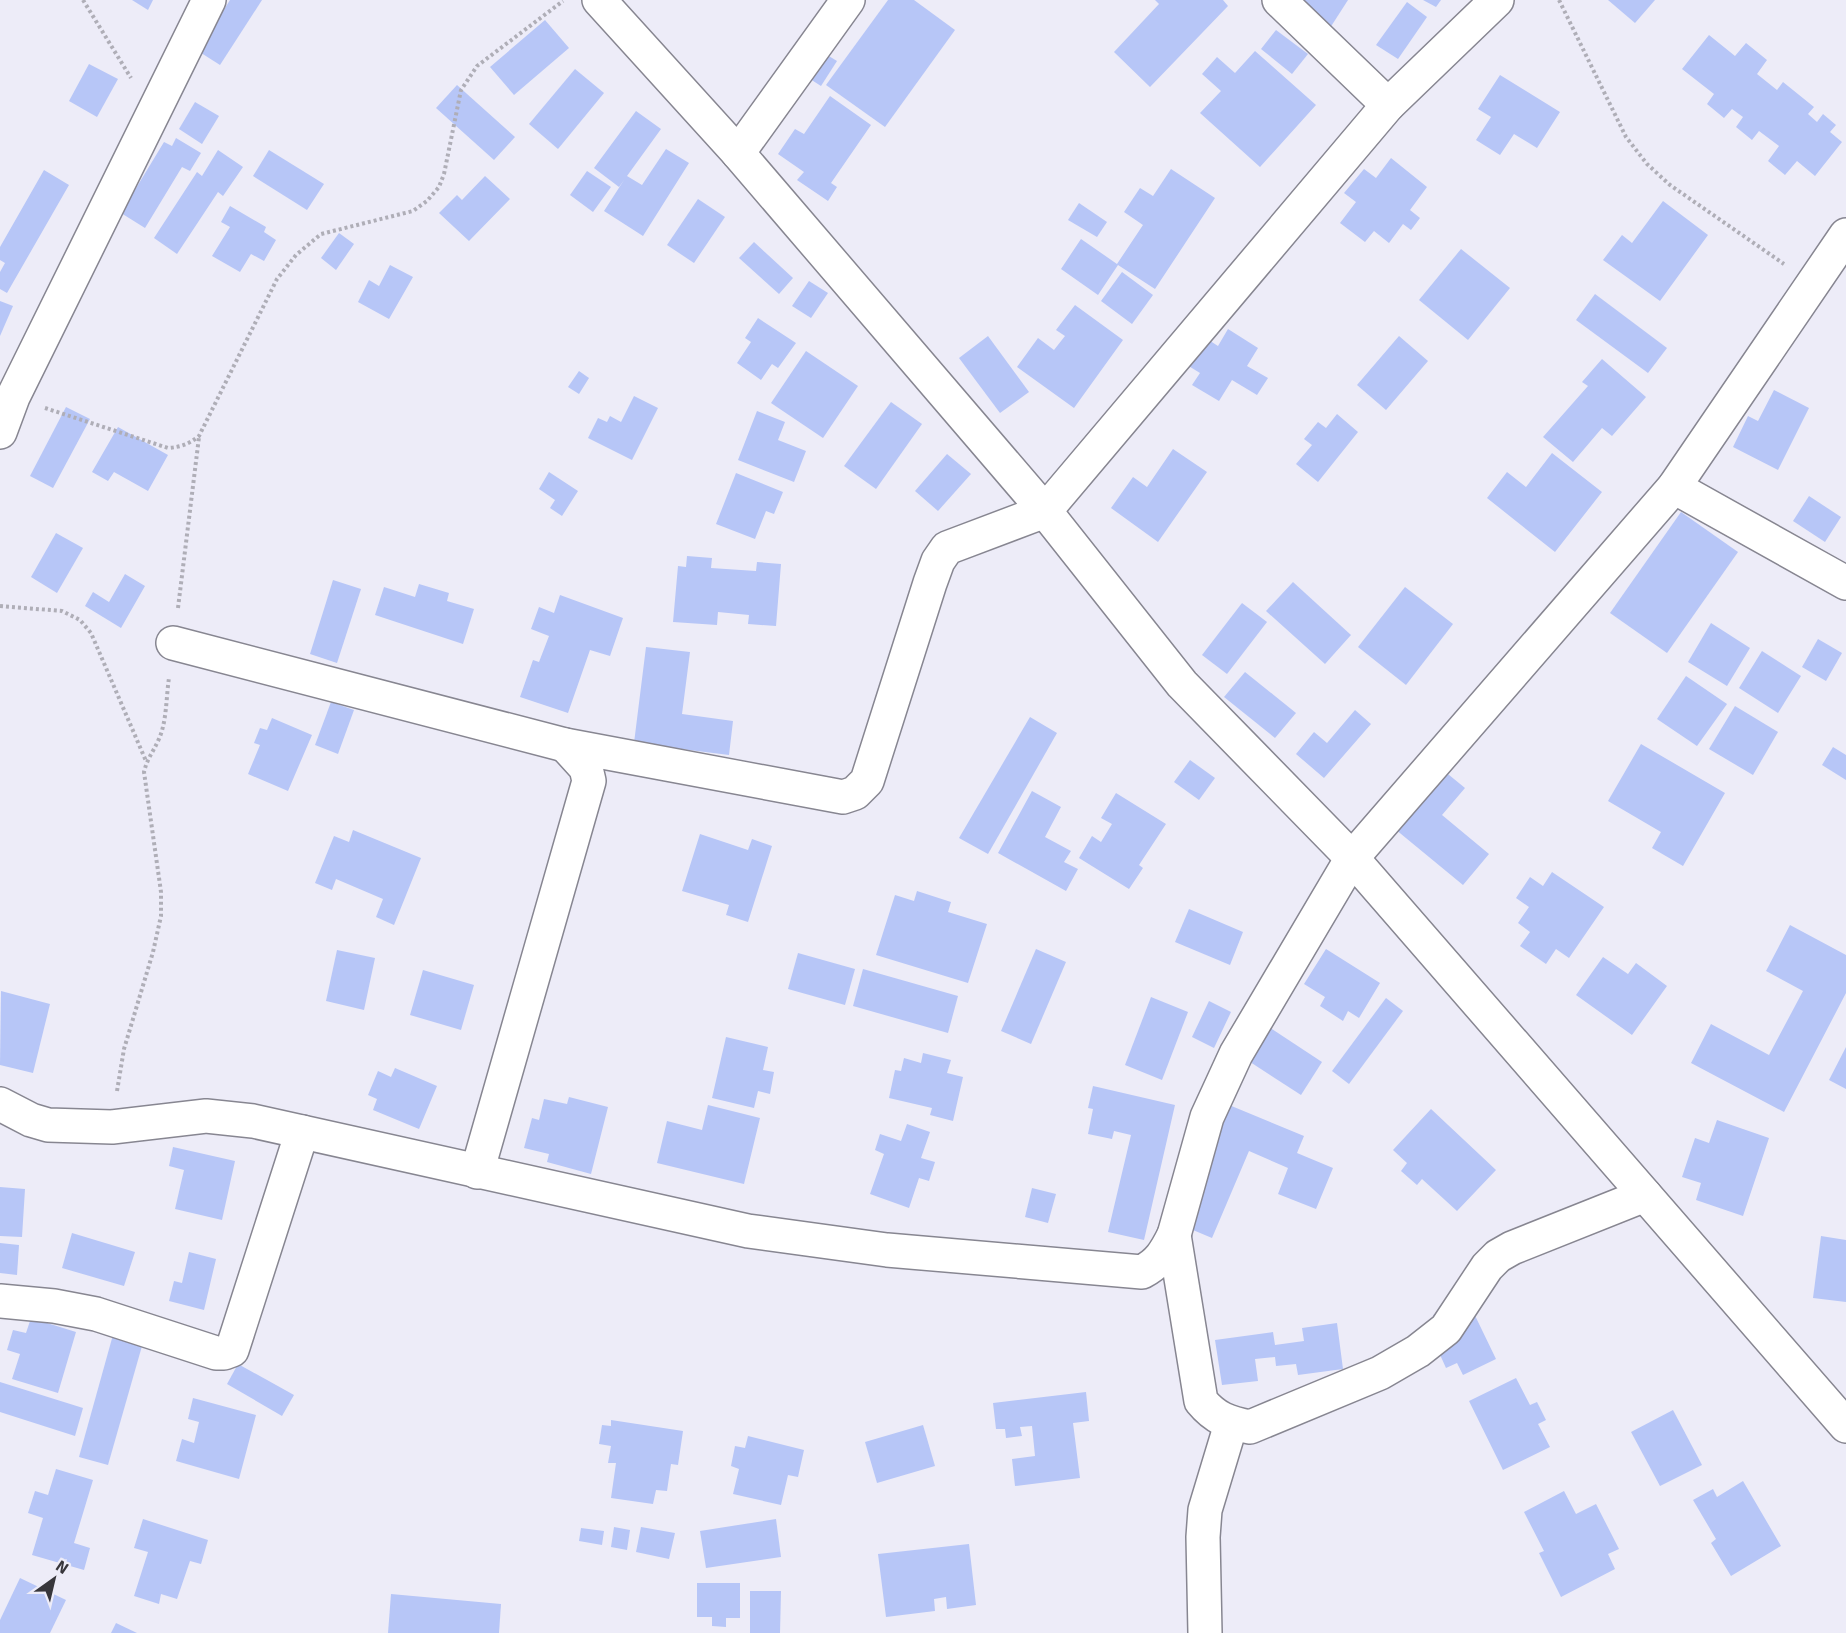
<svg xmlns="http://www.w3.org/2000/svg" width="1846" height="1633" viewBox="0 0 1846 1633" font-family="Signika,sans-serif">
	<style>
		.building { fill: #b7c6f7 }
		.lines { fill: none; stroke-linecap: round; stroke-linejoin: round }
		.street-casing { stroke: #878691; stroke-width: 36 }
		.path { stroke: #afaeb7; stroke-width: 4; stroke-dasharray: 3 3; stroke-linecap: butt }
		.street { stroke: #fff; stroke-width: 33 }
	</style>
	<rect width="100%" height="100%" fill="#edecf8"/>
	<g class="building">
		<path d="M132,0H153L148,10Z"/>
		<path d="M230,0H262L220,65L198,51Z"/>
		<path d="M888,0H914L955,30L885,127L826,85Z"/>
		<path d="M1155,0H1223L1228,6L1150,87L1114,52L1159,4Z"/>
		<path d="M1293,0H1348L1330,28Z"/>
		<path d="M1423,0H1441L1436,7Z"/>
		<path d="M1608,0H1655L1635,23Z"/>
		<path d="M1407,2L1427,17L1398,59L1376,45Z"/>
		<path d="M545,20L569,48L514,95L490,67Z"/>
		<path d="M1276,30L1308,54L1292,74L1261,49Z"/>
		<path d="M1709,35L1735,56L1746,43L1767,60L1757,74L1777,90L1783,82L1814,107L1808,114L1817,122L1823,114L1836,125L1830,132L1842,142L1815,176L1797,161L1785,175L1768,161L1779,146L1759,131L1752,140L1736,127L1743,117L1732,109L1724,118L1707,104L1714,94L1682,69Z"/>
		<path d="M809,44L837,61L821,86L793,68Z"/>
		<path d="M1255,51L1316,105L1260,167L1200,113L1221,91L1202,74L1217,57L1235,73Z"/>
		<path d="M89,64L118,79L97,117L69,101Z"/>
		<path d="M575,69L604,93L558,149L529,124Z"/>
		<path d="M1500,75L1560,112L1537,148L1514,134L1500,155L1476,140L1491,117L1478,109Z"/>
		<path d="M457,85L515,137L494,160L436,108Z"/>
		<path d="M830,96L871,125L831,183L837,187L828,201L797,180L804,172L778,154L795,129L804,134Z"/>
		<path d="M195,102L219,116L202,144L179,129Z"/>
		<path d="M636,111L661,129L627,176L642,185L666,149L689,163L643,236L604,211L624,180L619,187L594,168Z"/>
		<path d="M176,138L201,153L190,171L182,167L145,228L121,213L164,142L172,146Z"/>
		<path d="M218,150L243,167L223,196L218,192L177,254L154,238L197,172L202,176Z"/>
		<path d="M269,150L324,184L307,210L253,176Z"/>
		<path d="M1391,158L1427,187L1410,210L1420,218L1411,230L1403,224L1389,243L1374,231L1365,242L1340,223L1356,202L1344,193L1364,169L1376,178Z"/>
		<path d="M1171,169L1215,198L1155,289L1118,265L1098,295L1061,269L1081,239L1117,264L1143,225L1124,212L1140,188L1153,196Z"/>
		<path d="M44,170L69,185L7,293L0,289V272L5,263L0,260V247Z"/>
		<path d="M587,171L611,187L593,212L570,195Z"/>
		<path d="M485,176L510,199L469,241L439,213L457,195L462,200Z"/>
		<path d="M698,199L725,217L694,263L667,245Z"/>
		<path d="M1663,201L1708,235L1660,301L1603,260L1622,235L1632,243Z"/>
		<path d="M1079,203L1107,222L1097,237L1068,220Z"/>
		<path d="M230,206L266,227L264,232L276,240L264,261L251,254L240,272L212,256L230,227L221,222Z"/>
		<path d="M339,233L354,244L336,270L321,258Z"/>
		<path d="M754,242L793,278L779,294L739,258Z"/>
		<path d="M1461,249L1510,288L1468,340L1419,300Z"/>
		<path d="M390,265L413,277L389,319L358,302L369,280L379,286Z"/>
		<path d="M1122,272L1153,295L1132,324L1101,301Z"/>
		<path d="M809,281L828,293L811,318L792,306Z"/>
		<path d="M1595,294L1667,348L1648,373L1576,320Z"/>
		<path d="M0,301L13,306L0,336Z"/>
		<path d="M1075,305L1123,340L1074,408L1017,367L1038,338L1054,350L1065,336L1056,330Z"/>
		<path d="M758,318L796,343L778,368L772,364L761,380L737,363L751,342L745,338Z"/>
		<path d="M1228,329L1258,348L1247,366L1268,378L1257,395L1232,380L1219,401L1192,385L1200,373L1187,365L1204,337L1218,346Z"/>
		<path d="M988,336L1029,392L1000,413L959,358Z"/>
		<path d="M1399,336L1428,361L1386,410L1357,385Z"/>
		<path d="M806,351L858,386L823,438L771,403Z"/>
		<path d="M1602,359L1646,397L1612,436L1602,428L1573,462L1543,437L1588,386L1582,382Z"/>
		<path d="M579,371L589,378L579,394L568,387Z"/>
		<path d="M1774,390L1809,408L1778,470L1733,447L1748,416L1758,421Z"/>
		<path d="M634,396L658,408L632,460L588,438L598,418L607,422L610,416L621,422Z"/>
		<path d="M891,402L922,424L876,489L844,466Z"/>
		<path d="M66,407L90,419L53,488L30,476Z"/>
		<path d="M757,411L785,422L778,440L806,451L794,482L738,460Z"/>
		<path d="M1337,414L1358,432L1318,482L1296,464L1312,445L1304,439L1318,422L1326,428Z"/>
		<path d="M118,427L168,455L148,491L114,472L108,481L92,472Z"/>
		<path d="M1173,449L1207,472L1158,542L1111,508L1133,477L1147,487Z"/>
		<path d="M1552,453L1602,492L1555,552L1487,498L1507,472L1526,487Z"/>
		<path d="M947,454L971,474L938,511L915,491Z"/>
		<path d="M549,472L578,491L562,516L550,508L555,500L539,489Z"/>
		<path d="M736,473L783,492L774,514L766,511L755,539L716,524Z"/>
		<path d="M1809,496L1841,517L1825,542L1793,521Z"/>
		<path d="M1681,512L1738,552L1667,653L1610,613Z"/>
		<path d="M56,533L83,548L57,593L31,577Z"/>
		<path d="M687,556L712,558L711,568L756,571L757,562L781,564L776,626L748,624L749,615L718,612L717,625L673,622L678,566L686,567Z"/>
		<path d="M125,574L145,586L121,628L85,606L93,592L109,602Z"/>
		<path d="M333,580L361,589L337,663L310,654Z"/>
		<path d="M1293,582L1351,635L1325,664L1266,611Z"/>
		<path d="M419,584L449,593L447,601L474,609L463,644L375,615L384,587L415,597Z"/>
		<path d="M1405,587L1453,624L1406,685L1358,647Z"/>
		<path d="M560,595L623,618L610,656L590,650L568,713L520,697L533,660L539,662L549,636L531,629L539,607L554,613Z"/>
		<path d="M1242,603L1267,622L1227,674L1202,655Z"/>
		<path d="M1711,623L1750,648L1727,686L1688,662Z"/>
		<path d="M1818,639L1842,653L1826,681L1802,667Z"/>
		<path d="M646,647L690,652L682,714L733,721L729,755L634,743Z"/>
		<path d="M1762,651L1801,676L1778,713L1739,688Z"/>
		<path d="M1245,672L1296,713L1275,738L1224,697Z"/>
		<path d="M1686,676L1727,704L1697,746L1657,719Z"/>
		<path d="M331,702L354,710L338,754L315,745Z"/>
		<path d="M1735,706L1778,732L1753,775L1709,749Z"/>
		<path d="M1355,710L1371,724L1324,778L1296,754L1314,732L1327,743Z"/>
		<path d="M1030,717L1057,733L988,854L959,838Z"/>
		<path d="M272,718L312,735L288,791L248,774L260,745L254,743L260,728L267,730Z"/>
		<path d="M1641,744L1725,793L1683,866L1652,848L1661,832L1608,801Z"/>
		<path d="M1833,747L1846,755V780L1822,765Z"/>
		<path d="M1190,760L1215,778L1199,800L1174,782Z"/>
		<path d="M1443,770L1465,788L1442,815L1489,854L1463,885L1395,829Z"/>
		<path d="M1032,791L1061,807L1045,837L1071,851L1064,862L1078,869L1066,891L998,853Z"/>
		<path d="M1116,793L1166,824L1139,865L1143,868L1129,889L1079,858L1092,836L1101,842L1112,824L1101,818Z"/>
		<path d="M353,830L421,858L394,925L376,917L383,899L336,879L332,890L315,883L334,836L349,842Z"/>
		<path d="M700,834L748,850L752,839L772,846L748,922L726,915L729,905L682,891Z"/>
		<path d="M1552,872L1604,907L1569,958L1556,949L1546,964L1520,946L1530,932L1518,923L1529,907L1516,898L1530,877L1543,886Z"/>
		<path d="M917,891L951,902L948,912L987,924L968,983L876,955L895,895L914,901Z"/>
		<path d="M1189,909L1243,932L1230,965L1175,942Z"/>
		<path d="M1790,925L1846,955V993L1784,1112L1691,1063L1711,1024L1769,1055L1803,991L1766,971Z"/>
		<path d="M1036,949L1066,962L1031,1044L1001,1031Z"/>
		<path d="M1326,949L1380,983L1359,1018L1348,1011L1343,1021L1320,1006L1325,997L1304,984Z"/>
		<path d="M337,950L375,958L364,1010L326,1001Z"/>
		<path d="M798,953L855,969L845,1005L788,989Z"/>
		<path d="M1603,957L1628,974L1636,963L1667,986L1632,1035L1576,995Z"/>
		<path d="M863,969L958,996L948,1033L853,1006Z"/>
		<path d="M423,970L474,985L461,1030L410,1015Z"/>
		<path d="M1,991L50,1004L33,1073L0,1065Z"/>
		<path d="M1151,997L1188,1012L1162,1080L1125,1065Z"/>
		<path d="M1386,998L1403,1011L1349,1084L1332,1071Z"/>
		<path d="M1209,1001L1231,1012L1214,1048L1192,1037Z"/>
		<path d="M1266,1025L1322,1062L1301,1095L1244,1058Z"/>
		<path d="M726,1037L768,1047L763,1070L774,1072L770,1094L758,1091L754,1108L712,1098Z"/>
		<path d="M1846,1047V1089L1829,1080Z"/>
		<path d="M923,1053L951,1060L947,1073L963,1077L953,1121L930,1115L932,1108L889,1098L895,1070L901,1071L904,1058L921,1063Z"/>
		<path d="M395,1068L437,1086L419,1129L373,1110L377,1099L368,1095L378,1071L391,1077Z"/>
		<path d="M1093,1086L1175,1105L1144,1240L1108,1232L1131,1135L1114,1131L1112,1139L1088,1134L1093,1109L1088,1108Z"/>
		<path d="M569,1097L608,1107L591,1174L547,1162L549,1154L524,1148L532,1118L539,1120L544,1099L567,1104Z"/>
		<path d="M1217,1100L1304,1136L1297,1153L1333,1168L1316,1209L1278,1194L1288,1168L1249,1151L1212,1238L1181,1225Z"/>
		<path d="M708,1105L760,1118L744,1184L657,1163L667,1121L702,1130Z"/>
		<path d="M1431,1109L1496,1170L1457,1211L1422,1179L1417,1185L1401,1171L1407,1163L1393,1150Z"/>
		<path d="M1717,1120L1769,1138L1743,1216L1696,1200L1701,1183L1682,1177L1695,1138L1709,1143Z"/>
		<path d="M907,1124L930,1132L921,1158L935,1162L929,1181L919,1178L909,1208L870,1194L884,1154L875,1150L880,1134L901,1141Z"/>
		<path d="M173,1147L235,1161L222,1220L175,1209L184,1170L169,1166Z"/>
		<path d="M0,1187L25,1189L22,1237L0,1236Z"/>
		<path d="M1032,1188L1056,1194L1048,1223L1025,1217Z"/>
		<path d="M72,1233L135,1252L124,1286L62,1268Z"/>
		<path d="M1821,1236L1846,1240V1302L1813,1298Z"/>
		<path d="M0,1243L19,1245L17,1275L0,1273Z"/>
		<path d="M189,1252L216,1259L204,1310L169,1301L174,1281L182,1283Z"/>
		<path d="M1467,1299L1496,1359L1463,1375L1457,1363L1446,1368L1437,1348L1447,1343L1433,1315Z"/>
		<path d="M31,1318L76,1332L58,1393L12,1379L20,1354L7,1350L13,1330L26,1333Z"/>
		<path d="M1337,1323L1343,1369L1298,1375L1296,1364L1276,1366L1275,1357L1255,1359L1258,1381L1222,1385L1215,1340L1273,1332L1275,1345L1304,1341L1302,1328Z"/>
		<path d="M116,1324L146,1332L108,1465L79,1457Z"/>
		<path d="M238,1364L294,1395L282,1416L227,1384Z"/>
		<path d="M1516,1378L1530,1405L1537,1402L1546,1420L1538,1424L1550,1447L1503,1470L1469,1401Z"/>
		<path d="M0,1382L83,1408L75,1436L0,1412Z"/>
		<path d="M1086,1392L1089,1421L1073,1423L1080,1478L1015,1486L1012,1459L1035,1456L1032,1426L1020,1427L1022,1436L1006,1438L1005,1429H996L993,1403Z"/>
		<path d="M193,1398L256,1415L239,1479L176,1461L182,1439L194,1443L199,1422L188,1419Z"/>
		<path d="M1673,1410L1702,1465L1660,1486L1631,1432Z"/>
		<path d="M611,1420L683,1431L678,1465L671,1464L667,1491L656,1490L653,1504L611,1498L616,1463H608L611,1446L599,1444L602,1425L611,1426Z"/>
		<path d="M923,1425L935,1466L877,1483L865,1442Z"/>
		<path d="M748,1436L804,1450L798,1477L788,1475L781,1505L733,1494L739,1469L731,1466L735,1446L745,1448Z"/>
		<path d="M56,1469L93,1480L74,1543L90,1548L84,1570L32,1555L43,1518L28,1513L35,1491L48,1495Z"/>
		<path d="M1743,1481L1781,1546L1731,1576L1711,1543L1716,1539L1693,1500L1713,1489L1717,1497Z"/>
		<path d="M1564,1491L1576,1514L1596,1504L1619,1549L1608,1554L1615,1569L1561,1597L1539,1553L1544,1551L1524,1512Z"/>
		<path d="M143,1519L208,1540L201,1564L190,1561L177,1599L161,1594L159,1604L134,1596L148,1552L134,1548Z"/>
		<path d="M776,1519L781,1557L706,1568L700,1531Z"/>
		<path d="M614,1527L630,1530L627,1550L611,1547Z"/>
		<path d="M641,1527L675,1533L669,1559L636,1552Z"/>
		<path d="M581,1528L604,1531L602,1545L579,1541Z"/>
		<path d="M969,1544L976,1605L947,1609L946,1597L934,1599L935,1611L886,1617L878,1554Z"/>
		<path d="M20,1578L66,1600L50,1633H0V1620Z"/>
		<path d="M697,1583H740V1618H726V1627L712,1626V1617H697Z"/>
		<path d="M750,1591H781L780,1633H750Z"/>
		<path d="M391,1594L501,1604L499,1633H388Z"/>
		<path d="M116,1623L137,1633H111Z"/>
	</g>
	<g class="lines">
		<g class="street-casing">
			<g id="street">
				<path d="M599,0L738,153L1045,511L1182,684L1352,858L1846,1426"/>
				<path d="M1279,0L1388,105"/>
				<path d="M738,153L848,0"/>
				<path d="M0,432L13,397L209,0"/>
				<path d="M1674,487L1846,583"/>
				<path d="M173,643L565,745L843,797L855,793L867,781L930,583L938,561L947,548L1045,511L1388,105L1497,0"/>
				<path d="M0,1104L31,1120L48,1125L112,1127L206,1116L253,1121L748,1231L887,1250L1142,1272C1159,1263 1165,1253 1174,1235L1207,1117L1236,1054L1352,858L1674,487L1846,235"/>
				<path d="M477,1172L589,781L586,768L565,745"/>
				<path d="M1174,1235L1201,1401C1215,1418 1228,1423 1250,1427L1380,1373L1418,1351L1446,1329L1487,1267L1498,1256L1512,1248L1645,1195"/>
				<path d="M0,1301L54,1306L96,1314L216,1353H224L232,1350L302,1132"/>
				<path d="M1205,1633L1203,1537L1205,1510L1231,1424"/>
			</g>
		</g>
		<g class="path">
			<path d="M83,0L131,78"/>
			<path d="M1559,0L1626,137L1647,164L1670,185L1784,264"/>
			<path d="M45,408L168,448C181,447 189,444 199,436L277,279L296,255L321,234L413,211L427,201L439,187L444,174L461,90L477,66L563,1"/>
			<path d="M0,606L62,611L80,620L91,633L146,761"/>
			<path d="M178,608L199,437"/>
			<path d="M117,1091L124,1049L153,952L161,916V892L144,772C147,759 153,752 158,741C167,723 166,697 169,678"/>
		</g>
		<use href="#street" class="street"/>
	</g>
	<g transform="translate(54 1579) rotate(34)" stroke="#edecf8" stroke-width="4.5" paint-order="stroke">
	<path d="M0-4.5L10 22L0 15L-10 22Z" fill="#37363b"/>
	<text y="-9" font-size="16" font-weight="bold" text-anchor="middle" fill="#37363b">N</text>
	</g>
</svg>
